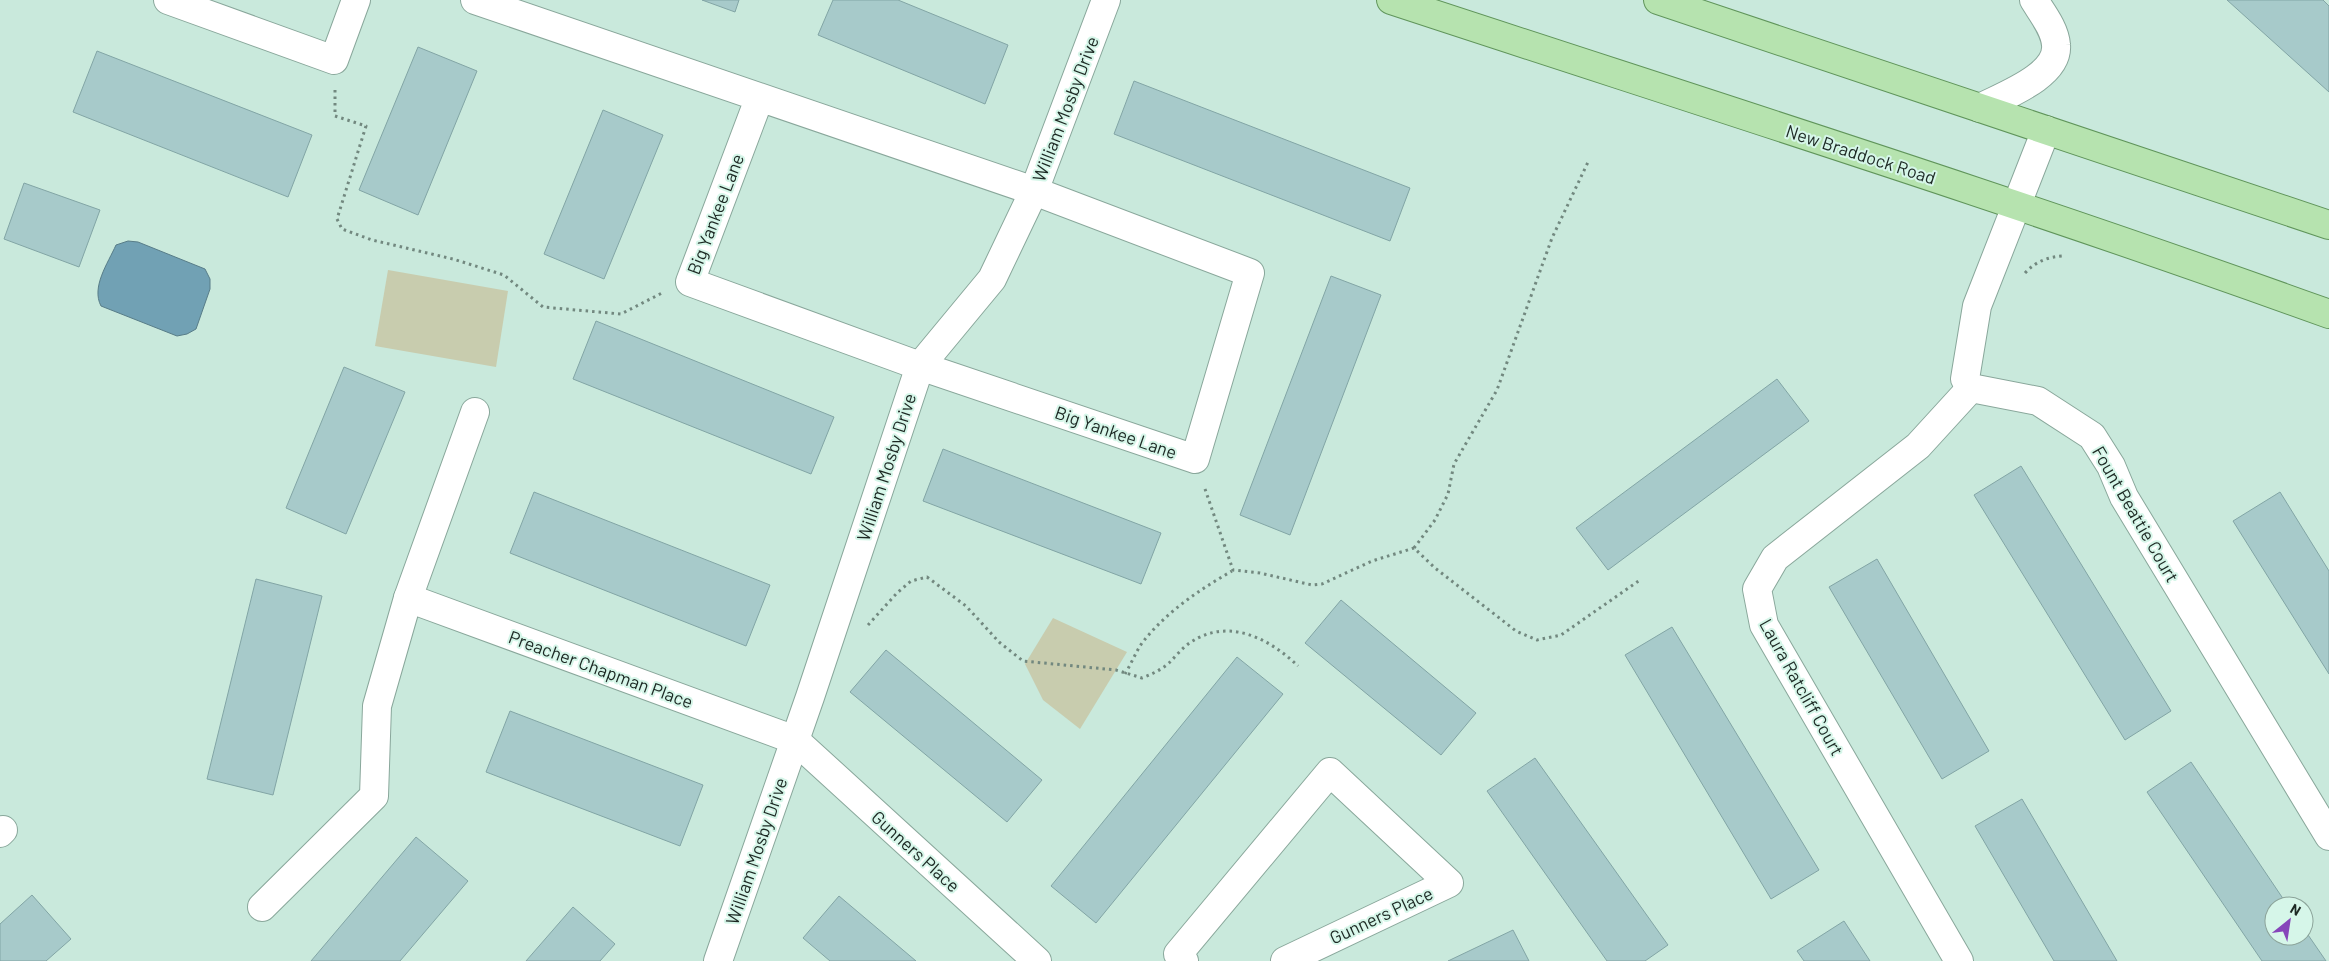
<svg xmlns="http://www.w3.org/2000/svg" width="2329" height="961" viewBox="0 0 2329 961" font-family="Barlow,sans-serif">
	<style>
		.green { fill: #c8ccae }
		.water { fill: #71a1b4; stroke: #587d88 }
		.building { fill: #a7caca; stroke: #82a5a5 }
		.lines { fill: none; stroke-linecap: round; stroke-linejoin: round }
		.minor-casing { stroke: #89a79b; stroke-width: 30 }
		.major-casing { stroke: #60955b; stroke-width: 30 }
		.path { stroke: #72887f; stroke-width: 3; stroke-dasharray: 2.5 4; stroke-linecap: butt }
		.minor { stroke: #fff; stroke-width: 28 }
		.major { stroke: #b6e3af; stroke-width: 28 }
		.labels { text-anchor: middle; dominant-baseline: central; stroke-width: 4; stroke-linejoin: round; paint-order: stroke }
		.street-label { font-size: 18px; fill: #1c2823; stroke: #d6f6e9 }
	</style>
	<rect width="100%" height="100%" fill="#c9e9dc"/>
	<g class="green">
		<path d="M388,270L508,291L496,367L375,346Z"/>
		<path d="M1053,618L1127,652L1080,729L1043,700L1025,664Z"/>
	</g>
	<path class="water" d="M128,241L138,242L205,269L210,279V289L196,329L187,334L177,336L101,306C91,287 108,263 116,245Z"/>
	<g class="building">
		<path d="M702,0H739L735,12Z"/>
		<path d="M833,0H898L1008,45L985,104L818,35Z"/>
		<path d="M2227,0H2323L2329,6V92Z"/>
		<path d="M418,47L477,71L418,215L359,190Z"/>
		<path d="M97,51L312,135L288,197L73,112Z"/>
		<path d="M1134,81L1410,188L1390,241L1114,134Z"/>
		<path d="M603,110L663,135L604,279L544,254Z"/>
		<path d="M24,183L100,210L79,267L4,239Z"/>
		<path d="M1331,276L1381,295L1290,535L1240,515Z"/>
		<path d="M596,321L834,417L811,474L573,379Z"/>
		<path d="M344,367L405,392L346,534L286,508Z"/>
		<path d="M1777,379L1809,421L1608,570L1576,528Z"/>
		<path d="M943,449L1161,533L1141,584L923,501Z"/>
		<path d="M2021,466L2171,711L2125,740L1974,495Z"/>
		<path d="M534,492L770,585L746,646L510,553Z"/>
		<path d="M2280,492L2329,571V674L2233,521Z"/>
		<path d="M1877,559L1989,751L1942,779L1829,587Z"/>
		<path d="M256,579L322,596L273,795L207,779Z"/>
		<path d="M1341,600L1476,713L1441,755L1305,643Z"/>
		<path d="M1672,627L1819,870L1771,899L1625,655Z"/>
		<path d="M886,650L1042,780L1007,822L850,692Z"/>
		<path d="M1237,657L1283,694L1096,923L1051,886Z"/>
		<path d="M510,711L703,785L680,846L486,772Z"/>
		<path d="M1535,758L1668,945L1645,961H1607L1487,791Z"/>
		<path d="M2191,762L2288,906H2274V936H2304V929L2326,961H2262L2147,792Z"/>
		<path d="M2022,799L2117,961H2054L1975,826Z"/>
		<path d="M416,837L468,881L400,961H311Z"/>
		<path d="M32,895L71,939L46,961H0V924Z"/>
		<path d="M839,896L916,961H830L803,938Z"/>
		<path d="M573,907L615,944L600,961H526Z"/>
		<path d="M1844,921L1870,961H1804L1797,951Z"/>
		<path d="M1513,930L1529,961H1448Z"/>
	</g>
	<g class="lines">
		<g class="minor-casing">
			<g id="minor">
				<path d="M168,0L334,60L356,0"/>
				<path d="M475,0L1034,191L1250,273L1195,459L920,366L690,282L759,99"/>
				<path d="M1980,108C2003,96 2059,76 2056,45C2055,29 2042,13 2034,0"/>
				<path d="M2046,130L1977,306L1965,379L1971,388L2038,401L2092,436L2111,466L2124,497L2329,836"/>
				<path d="M408,598L795,740L1037,961"/>
				<path d="M0,833L3,830"/>
				<path d="M262,907L374,796L377,706L408,598L475,412"/>
				<path d="M718,961L810,697L920,366L992,279L1034,191L1106,0"/>
				<path d="M1184,961L1178,954L1330,772L1449,883L1285,961"/>
				<path d="M1959,961L1764,625L1757,589L1775,558L1918,446L1971,388"/>
			</g>
		</g>
		<g class="major-casing">
			<g id="major">
				<path d="M1391,0C1704,103 2019,202 2329,314"/>
				<path d="M1658,0L2329,225"/>
			</g>
		</g>
		<g class="path">
			<path d="M335,90V116L366,126L337,219L342,229L372,240L453,259L504,275L543,307L621,314L662,293"/>
			<path d="M2025,273C2036,261 2048,257 2063,256"/>
			<path d="M1205,489L1233,570L1260,573L1312,585L1322,584L1372,561L1414,548L1435,568L1516,631L1537,640L1561,635L1640,580"/>
			<path d="M1414,548L1435,520L1448,494L1454,464L1497,390L1552,238L1589,160"/>
			<path d="M868,625L897,593L911,581L927,577L966,606L999,642L1023,661L1116,670L1142,678C1152,674 1161,670 1169,663C1176,656 1183,647 1191,642C1229,617 1270,639 1298,666"/>
			<path d="M1125,674C1131,664 1136,652 1142,643C1166,612 1199,590 1232,571"/>
		</g>
		<use href="#minor" class="minor"/>
		<use href="#major" class="major"/>
	</g>
	<g class="labels">
		<g class="street-label">
			<text transform="translate(1065 109) rotate(-69)">William Mosby Drive</text>
			<text transform="translate(1861 154) rotate(18)">New Braddock Road</text>
			<text transform="translate(715 214) rotate(-69)">Big Yankee Lane</text>
			<text transform="translate(1116 432) rotate(19)">Big Yankee Lane</text>
			<text transform="translate(886 467) rotate(-72)">William Mosby Drive</text>
			<text transform="translate(2136 514) rotate(60)">Fount Beattie Court</text>
			<text transform="translate(601 669) rotate(20)">Preacher Chapman Place</text>
			<text transform="translate(1802 687) rotate(61)">Laura Ratcliff Court</text>
			<text transform="translate(756 851) rotate(-71)">William Mosby Drive</text>
			<text transform="translate(916 851) rotate(42)">Gunners Place</text>
			<text transform="translate(1381 915) rotate(-25)">Gunners Place</text>
		</g>
	</g>
	<g transform="translate(2289 921) rotate(30)"><circle r="24" fill="#d6f6e9" stroke="#8ca49a"/>
	<path d="M0-4L9 19L0 12L-9 19Z" fill="#8646ba"/>
	<text y="-8" font-size="14" font-weight="bold" text-anchor="middle" fill="#1c2823">N</text>
	</g>
</svg>
